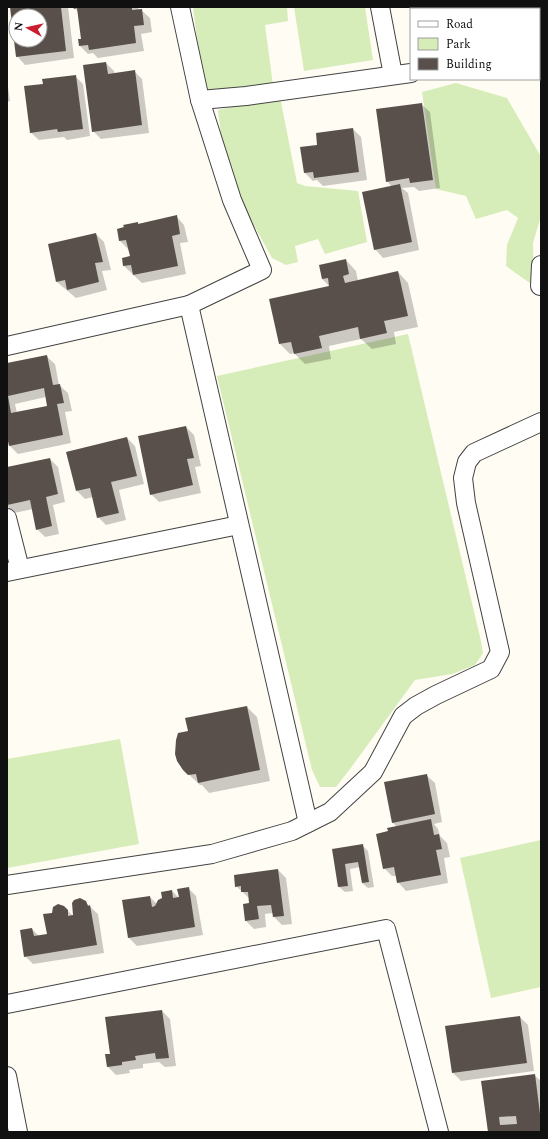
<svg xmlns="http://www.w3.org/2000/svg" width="548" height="1139" viewBox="0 0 548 1139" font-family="Spectral,serif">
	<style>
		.green { fill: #d7edb9 }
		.shadow { fill: #0003; fill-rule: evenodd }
		.building { fill: #5a504b; fill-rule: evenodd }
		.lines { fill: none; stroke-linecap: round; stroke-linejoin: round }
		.street-casing { stroke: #434343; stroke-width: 20 }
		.street { stroke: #fff; stroke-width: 18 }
	</style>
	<rect width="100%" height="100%" fill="#fffcf3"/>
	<g class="green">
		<path d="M193,7H287L288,21L265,25L273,85L204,94Z"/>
		<path d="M294,7H365L373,60L304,71Z"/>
		<path d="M456,83L507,98L540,155L541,166V216L533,243L534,286L506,266L507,245L518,218L507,210L476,219L466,196L436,189L422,92Z"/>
		<path d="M280,97L297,183L305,186L358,191L367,242L325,254L318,239L295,246L298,262L286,265L272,258L234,189L222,144L218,110Z"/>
		<path d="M408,334L481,641L483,653L475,665L452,674L415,680L350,769L336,787H320L312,770L217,376Z"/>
		<path d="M120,739L139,844L7,868V759Z"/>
		<path d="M541,840V987L491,998L460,858Z"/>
	</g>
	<g class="shadow">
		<path d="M11,7H68L74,58L25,65L17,56ZM16,16H40V40H16Z"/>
		<path d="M74,7H138L139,10H141L150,18L152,32L141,34L144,51L98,58L93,53L88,54L80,46L79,40L82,39L78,12Z"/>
		<rect x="454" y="7" width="52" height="2"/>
		<path d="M106,63L114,71L115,74L134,71L142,79L149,133L101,139L93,131Z"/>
		<path d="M75,76L83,84L90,136L67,140L64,137L39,140L30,132L44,84Z"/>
		<path d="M7,80L10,101L7,102Z"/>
		<path d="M421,104L430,112L440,188L419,191L414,187L402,188L408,193L419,250L383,258L375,249L392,187L387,181Z"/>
		<path d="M353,129L361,137L367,180L323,186L317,180L313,181L305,173L318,146Z"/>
		<path d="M176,216L184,225L188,242L180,243L186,274L142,283L124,266L123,259L131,257L128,249L120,241L118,229L138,223L139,224Z"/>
		<path d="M96,234L104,242L111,270L102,271L107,290L76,298L57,282Z"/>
		<path d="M346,260L356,271L358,281L398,272L408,283L418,327L394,332L396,344L372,349L361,339L329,346L331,359L305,364L294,353L290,354L280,344L271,300L330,287L322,279L320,266Z"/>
		<path d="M46,356L55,364L59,385L68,393L72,411L65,412L71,443L18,454L10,446L7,432V364ZM46,397L48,407L17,413L15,404Z"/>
		<path d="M186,427L194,435L201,466L195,467L201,493L159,502L151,494L139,437Z"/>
		<path d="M127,438L135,446L144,484L119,490L126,520L106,525L98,517L93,497L85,499L77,491Z"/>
		<path d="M50,459L58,467L65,502L53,505L59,534L45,537L37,529L33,509L14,513L7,506V468Z"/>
		<path d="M247,707L257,717L270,781L209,793L202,785H200L183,769L189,731Z"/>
		<path d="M426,775L435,783L442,822L434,824L438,829L440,836L447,843L450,857L444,858L448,883L406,891L398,882L397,876H392L384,868L389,832L397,827L393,823Z"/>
		<path d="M362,845L368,851L374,887L368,888L362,883L360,867L350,869L353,891L345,892L339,887L333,850Z"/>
		<path d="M278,870L286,878L292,924L282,925L274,917L273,913L265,914L266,927L254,929L246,921L250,904V899L236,886Z"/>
		<path d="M188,888L196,896L203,935L137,946L129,938L150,897L157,904L172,891L180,899Z"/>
		<path d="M85,902L98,914L104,953L33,964L25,956L32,929L39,936L48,935L53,914L64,907L74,917Z"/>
		<path d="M162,1011L170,1019L176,1066L165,1067L159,1062L143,1064V1068L129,1070L130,1073L116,1075L108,1067L106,1055H111Z"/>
		<path d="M520,1017L528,1025L534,1071L461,1081L453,1073L447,1026Z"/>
		<path d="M534,1075L541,1081V1132H489L482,1082Z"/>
	</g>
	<g class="building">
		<path d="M10,7H61L66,51L16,57ZM16,16H40V40H16Z"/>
		<path d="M73,7H132V10L142,9L144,25L134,26L136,43L89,50L88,45L79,46L78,39H81L77,8L74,9Z"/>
		<path d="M453,7H499L500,9H453Z"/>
		<path d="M106,62L108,74L135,70L142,125L92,132L83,65Z"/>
		<path d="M76,75L83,129L58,132L57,129L30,133L24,86L43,84L42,79Z"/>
		<path d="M422,103L433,180L410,183L409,178L386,182L376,109Z"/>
		<path d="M353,128L359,172L314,178L313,172L304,173L300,147L317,145L316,133Z"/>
		<path d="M400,184L412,242L374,250L362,192Z"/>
		<path d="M177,215L180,234L172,236L178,266L133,275L131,265L123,266L122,258L130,256L126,240L119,241L117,229L124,227L123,225L138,222V224Z"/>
		<path d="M96,233L103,262L95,263L99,282L67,290L65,280L56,282L48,244Z"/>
		<path d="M346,259L349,274L343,276L345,283L398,271L408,316L384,321L387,333L360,339L358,327L319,336L322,348L294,354L291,342L279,344L269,299L329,286L328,278L322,279L319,265Z"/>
		<path d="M47,355L53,385L60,384L64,403L57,404L63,435L9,446L7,437V363ZM44,388L47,406L11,413L8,396Z"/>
		<path d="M186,426L194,458L187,459L193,485L150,495L138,436Z"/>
		<path d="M127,437L137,476L111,482L119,513L97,518L90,488L76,491L66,452Z"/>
		<path d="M50,458L58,494L46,497L52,526L36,530L30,500L7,505V467Z"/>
		<path d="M247,706L260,770L198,783L196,774L188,775L183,770L177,761L175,754L176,740L178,733L188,731L185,718Z"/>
		<path d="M427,774L435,814L392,823L384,782Z"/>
		<path d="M431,819L434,835L439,834L442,849L436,850L441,875L397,883L394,867L383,869L376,834L388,831L387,828Z"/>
		<path d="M363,844L369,882L362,883L358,862L345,864L348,886L338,887L332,849Z"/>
		<path d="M278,869L284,916L273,917L271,905L257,906L259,919L245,921L243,904L249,903L248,892H241V886L235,887L234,875Z"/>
		<path d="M189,887L195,927L128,938L122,900L150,896L152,907L155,906L158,900L162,898L161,892L172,890L173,898L179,897L177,889Z"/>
		<path d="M80,898L86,901L88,906L90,905L97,945L24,957L20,930L32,928L34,936L47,934L43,914L52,913L53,907L58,904L64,906L68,910V916L73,915L72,903L74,900Z"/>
		<path d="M162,1010L169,1058L156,1059L155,1053L135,1056L136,1060L122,1062V1065L107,1067L105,1054H110L105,1017Z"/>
		<path d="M520,1016L527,1063L452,1073L445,1026Z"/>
		<path d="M535,1074L541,1122V1132H488L481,1081ZM516,1116L517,1124L500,1125L499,1117Z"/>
	</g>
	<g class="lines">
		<g class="street-casing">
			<g id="street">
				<path d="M180,7L200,100L246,96L411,73"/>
				<path d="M380,7L393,75"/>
				<path d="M539,60H541"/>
				<path d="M540,286L541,265"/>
				<path d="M189,305L262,270L232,200L200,100"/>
				<path d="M7,346L189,305L308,823"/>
				<path d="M7,518L20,569"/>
				<path d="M7,572L239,525"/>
				<path d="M7,885L212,854L292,831L330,812L373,772L403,716L416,706L436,695L491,669L500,652L466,503L463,478L467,462L474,453L541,422"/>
				<path d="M7,1004L386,929L439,1132"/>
				<path d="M7,1076L18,1132"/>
			</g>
		</g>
		<use href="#street" class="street"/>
	</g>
	<rect width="548" height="1139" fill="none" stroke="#101010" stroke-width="16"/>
	<rect x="410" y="8" width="130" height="72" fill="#ffffff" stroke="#9f9f9f"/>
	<rect x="418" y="21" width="20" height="6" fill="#ffffff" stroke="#9f9f9f"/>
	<text x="446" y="28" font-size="12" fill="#101010">Road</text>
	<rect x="418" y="38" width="20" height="12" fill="#d7edb9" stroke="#9f9f9f"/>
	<text x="446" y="48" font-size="12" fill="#101010">Park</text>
	<rect x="418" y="58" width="20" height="12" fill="#5a504b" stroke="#9f9f9f"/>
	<text x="446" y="68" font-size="12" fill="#101010">Building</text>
	<g transform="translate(28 28) rotate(278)"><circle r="19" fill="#ffffff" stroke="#9f9f9f"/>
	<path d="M0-3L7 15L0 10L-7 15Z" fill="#ca1e30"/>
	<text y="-6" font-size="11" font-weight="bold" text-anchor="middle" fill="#101010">N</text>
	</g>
</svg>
